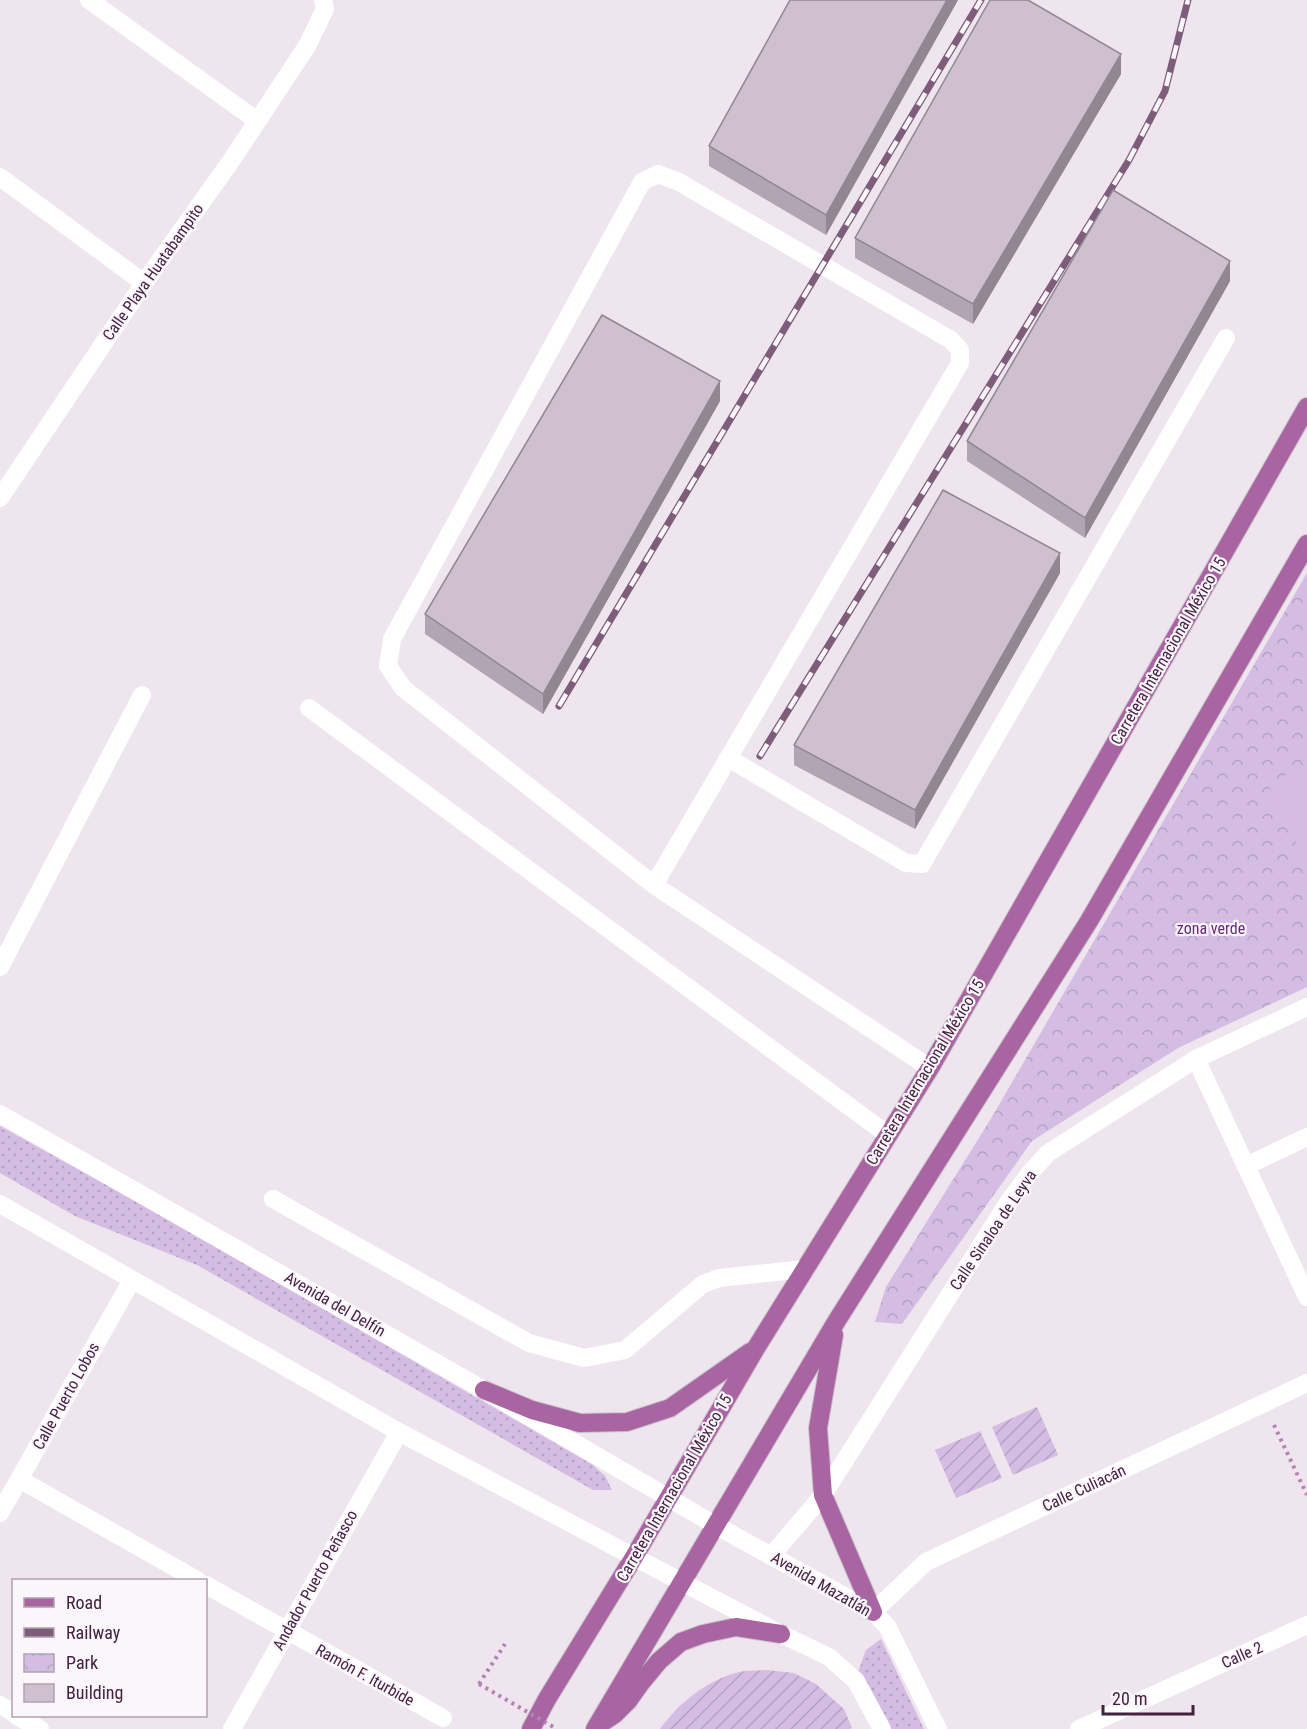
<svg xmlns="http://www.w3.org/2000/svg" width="1307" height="1729" viewBox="0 0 1307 1729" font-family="'Roboto Condensed',sans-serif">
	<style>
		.grass { fill: url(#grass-dots) }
		.park { fill: url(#park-crowns) }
		.garden { fill: url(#garden-furrows) }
		.pitch { fill: #d4bce2 }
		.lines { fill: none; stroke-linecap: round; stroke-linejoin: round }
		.major-casing { stroke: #cac1ca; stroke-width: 20 }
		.path { stroke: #b582b3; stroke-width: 4; stroke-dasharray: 3 4.5; stroke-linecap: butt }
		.minor { stroke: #fff; stroke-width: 18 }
		.major { stroke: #a865a2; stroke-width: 18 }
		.rail-casing { stroke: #7e5d7b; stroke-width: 7 }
		.rail { stroke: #faf6fb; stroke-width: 4.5; stroke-dasharray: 14; stroke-linecap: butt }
		.path-bridge { stroke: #b582b3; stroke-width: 4; stroke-dasharray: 3 4.5; stroke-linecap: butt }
		.wall { fill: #b2a5b3 }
		.shaded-wall { fill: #918692 }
		.building { fill: #cfc0d0; stroke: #918692; stroke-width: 1.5 }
		.labels { text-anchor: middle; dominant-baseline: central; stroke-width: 4.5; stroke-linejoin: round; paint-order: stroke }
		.street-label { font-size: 16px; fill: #432240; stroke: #faf6fb }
		.park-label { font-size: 16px; fill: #68287e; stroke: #faf6fb }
	</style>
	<defs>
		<pattern id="grass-dots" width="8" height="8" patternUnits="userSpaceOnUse" patternTransform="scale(1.5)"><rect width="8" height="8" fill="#d4bce2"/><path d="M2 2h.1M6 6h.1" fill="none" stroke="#b7a1c3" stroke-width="1.8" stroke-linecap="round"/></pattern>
		<pattern id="park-crowns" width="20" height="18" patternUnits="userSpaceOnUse" patternTransform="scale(1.5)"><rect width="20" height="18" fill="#d4bce2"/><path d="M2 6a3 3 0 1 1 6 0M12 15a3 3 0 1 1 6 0" fill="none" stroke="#b7a1c3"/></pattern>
		<pattern id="garden-furrows" width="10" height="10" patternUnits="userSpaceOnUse" patternTransform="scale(1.5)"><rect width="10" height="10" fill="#d4bce2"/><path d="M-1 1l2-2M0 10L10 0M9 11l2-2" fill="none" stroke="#b7a1c3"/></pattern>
	</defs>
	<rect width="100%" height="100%" fill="#eee5ef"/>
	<g class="grass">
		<path d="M0,1126L164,1217L593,1465L605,1476L612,1490H593L197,1265L75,1216L0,1173Z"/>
		<path d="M881,1639L924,1729H886L858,1672L866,1650Z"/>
	</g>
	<path class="park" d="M1307,573V987L1178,1048L1032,1141L902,1324L875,1322L886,1287L992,1117Z"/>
	<g class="garden">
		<path d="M1037,1407L1058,1455L1013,1475L992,1427Z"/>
		<path d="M980,1431L1002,1478L956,1498L935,1450Z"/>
		<path d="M767,1670L794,1673L816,1684L844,1709L852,1728L849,1729H660C679,1703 707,1680 739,1672C748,1670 758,1671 767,1670Z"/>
	</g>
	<path class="pitch" d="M1307,765V865L1268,784Z"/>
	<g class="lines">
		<g class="major-casing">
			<g id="major">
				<path d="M834,1335L818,1428L823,1495L873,1612"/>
				<path d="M484,1390L532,1410L580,1423L627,1422L670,1408L750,1352"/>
				<path d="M603,1722L615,1714L628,1701L640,1684L659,1661L681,1642L703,1634L736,1627L781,1634"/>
				<path d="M531,1729L547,1699L634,1557L756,1348L930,1068L1307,407"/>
				<path d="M595,1729L836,1322L1089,921L1307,544"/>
			</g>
		</g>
		<g class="path">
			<path d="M1274,1425L1307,1495"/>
			<path d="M479,1684L505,1644"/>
		</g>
		<g class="minor">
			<path d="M89,0L256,120"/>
			<path d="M0,177L144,283"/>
			<path d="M0,498L144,283L231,161L307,46L325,9L323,0"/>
			<path d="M309,708L888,1135"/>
			<path d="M728,758L906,863L922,864L1226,338"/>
			<path d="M654,885L960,363V350L951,340L679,182L658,174L642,182L392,639L388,666L403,688L654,885L930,1068"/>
			<path d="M0,967L142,695"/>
			<path d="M1196,1059L1307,1297"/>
			<path d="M0,1114L484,1390L715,1525L873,1612L887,1626L938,1729"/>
			<path d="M1246,1166L1307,1137"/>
			<path d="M273,1199L529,1343L584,1358L625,1350L703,1284L719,1278L805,1269"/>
			<path d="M0,1204L399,1432L634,1557L781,1634L829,1657L856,1681L882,1729"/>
			<path d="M19,1479L197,1580"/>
			<path d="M0,1513L132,1280"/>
			<path d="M772,1555L823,1495L1009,1201L1029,1174L1048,1153L1196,1059L1307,1007"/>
			<path d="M206,1585L443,1718"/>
			<path d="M873,1612L926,1562L1307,1383"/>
			<path d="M0,1705L14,1713"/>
			<path d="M17,1716L40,1729"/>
			<path d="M232,1729L399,1432"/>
			<path d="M1079,1729L1307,1625"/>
		</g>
		<use href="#major" class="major"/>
		<g class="rail-casing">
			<g id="rail">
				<path d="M559,706L981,0"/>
				<path d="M760,756L1129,160L1165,91L1188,0"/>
			</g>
		</g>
		<use href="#rail" class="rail"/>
		<path class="path-bridge" d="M479,1684L557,1729"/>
	</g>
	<g class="wall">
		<path d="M790,0H958L826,235L709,166V146Z"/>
		<path d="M1121,74L973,324L855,258V238Z"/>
		<path d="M1230,281L1085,538L967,461V441Z"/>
		<path d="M720,401L543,714L425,634V614Z"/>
		<path d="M1060,573L915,829L794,765V745Z"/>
	</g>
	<g class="shaded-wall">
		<path d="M947,0H958L826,235V215Z"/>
		<path d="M1121,54V74L973,324V304Z"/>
		<path d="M1230,261V281L1085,538V518Z"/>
		<path d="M720,381V401L543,714V694Z"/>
		<path d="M1060,553V573L915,829V810Z"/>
	</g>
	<g class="building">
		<path d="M790,0H947L826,215L709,146Z"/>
		<path d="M990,0H1028L1121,54L973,304L855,238Z"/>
		<path d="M1113,190L1230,261L1085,518L967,441Z"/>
		<path d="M602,315L720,381L543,694L425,614Z"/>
		<path d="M943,490L1060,553L915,810L794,745Z"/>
	</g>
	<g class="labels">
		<g class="street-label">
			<text transform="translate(153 272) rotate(-55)">Calle Playa Huatabampito</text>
			<text transform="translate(1168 651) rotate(-60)">Carretera Internacional México 15</text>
			<text transform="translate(925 1072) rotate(-59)">Carretera Internacional México 15</text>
			<text transform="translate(993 1230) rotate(-56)">Calle Sinaloa de Leyva</text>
			<text transform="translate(335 1304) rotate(30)">Avenida del Delfín</text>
			<text transform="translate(66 1396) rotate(-61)">Calle Puerto Lobos</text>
			<text transform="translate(674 1488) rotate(-60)">Carretera Internacional México 15</text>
			<text transform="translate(1084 1488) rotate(-25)">Calle Culiacán</text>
			<text transform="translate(315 1580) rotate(-61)">Andador Puerto Peñasco</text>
			<text transform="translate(821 1584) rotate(30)">Avenida Mazatlán</text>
			<text transform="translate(1242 1655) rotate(-24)">Calle 2</text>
			<text transform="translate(365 1675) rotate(29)">Ramón F. Iturbide</text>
		</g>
		<g class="park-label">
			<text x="1211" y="928">zona verde</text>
		</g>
	</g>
	<rect x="12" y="1579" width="195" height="138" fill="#faf6fb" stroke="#b1a1b0" stroke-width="1.5"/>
	<rect x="24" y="1598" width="30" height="9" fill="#a865a2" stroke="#b1a1b0" stroke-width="1.5"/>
	<text x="66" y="1609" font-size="18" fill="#432240">Road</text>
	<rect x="24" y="1628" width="30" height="9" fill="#7e5d7b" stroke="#b1a1b0" stroke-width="1.5"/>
	<text x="66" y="1639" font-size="18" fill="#432240">Railway</text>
	<rect x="24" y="1654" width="30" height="18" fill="url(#park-crowns)" stroke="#b1a1b0" stroke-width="1.5"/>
	<text x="66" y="1669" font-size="18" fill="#432240">Park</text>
	<rect x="24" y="1684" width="30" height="18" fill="#cfc0d0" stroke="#b1a1b0" stroke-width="1.5"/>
	<text x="66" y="1699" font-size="18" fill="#432240">Building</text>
	<path d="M1103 1705v9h90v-9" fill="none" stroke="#432240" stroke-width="3"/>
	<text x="1112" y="1705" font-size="18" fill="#432240" stroke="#faf6fb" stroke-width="4.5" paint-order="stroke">20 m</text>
</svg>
